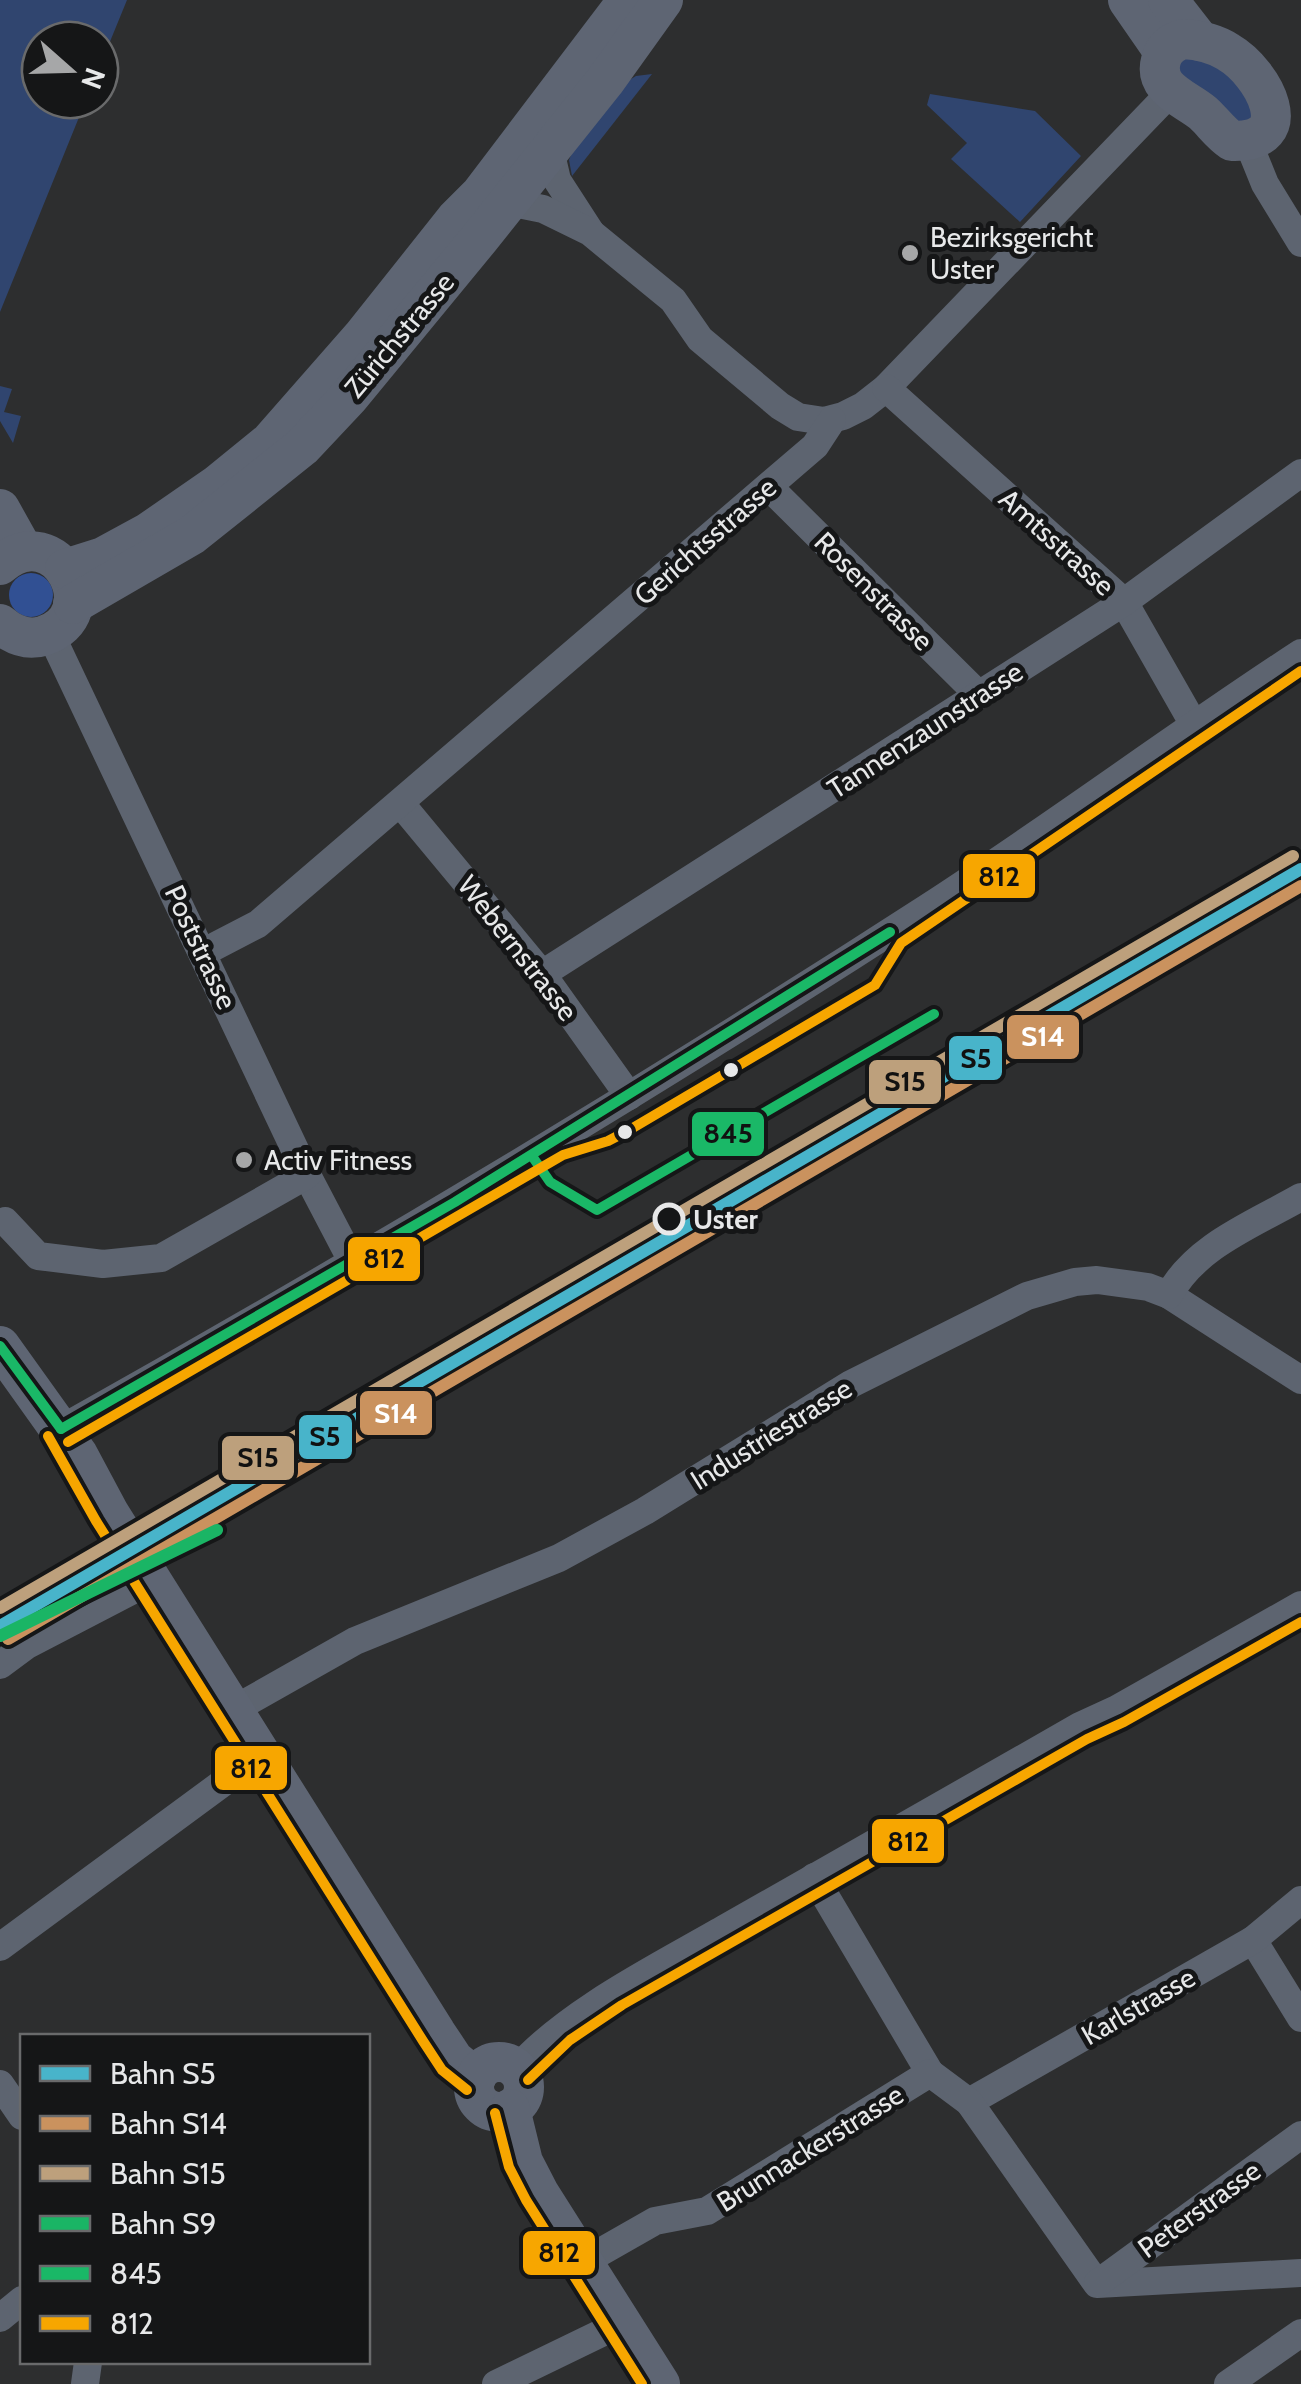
<svg xmlns="http://www.w3.org/2000/svg" width="1301" height="2384" viewBox="0 0 1301 2384" font-family="Cabin,sans-serif">
	<style>
		.green { fill: #30456f }
		.water { fill: #315093 }
		.lines { fill: none; stroke-linecap: round; stroke-linejoin: round }
		.street { stroke: #5d6470; stroke-width: 28 }
		.secondary { stroke: #5e6573; stroke-width: 40 }
		.bus-1-casing { stroke: #151617; stroke-width: 18 }
		.bus-2-casing { stroke: #151617; stroke-width: 18 }
		.bus-1 { stroke: #1ab867; stroke-width: 10 }
		.bus-2 { stroke: #f7a600; stroke-width: 10 }
		.rail-1-casing { stroke: #151617; stroke-width: 20 }
		.rail-2-casing { stroke: #151617; stroke-width: 20 }
		.rail-3-casing { stroke: #151617; stroke-width: 20 }
		.rail-4-casing { stroke: #151617; stroke-width: 20 }
		.rail-1 { stroke: #48b4ca; stroke-width: 12 }
		.rail-2 { stroke: #ca925e; stroke-width: 12 }
		.rail-3 { stroke: #bda07c; stroke-width: 12 }
		.rail-4 { stroke: #1ab565; stroke-width: 12 }
		.poi-dot { fill: #a6a7a8; stroke: #151617; stroke-width: 4 }
		.bus-dot { fill: #e7e8e9; stroke: #151617; stroke-width: 4 }
		.stop-dot { fill: #151617; stroke: #e7e8e9; stroke-width: 5 }
		.labels { text-anchor: middle; dominant-baseline: central; stroke-width: 10; stroke-linejoin: round; paint-order: stroke }
		.poi-label { font-size: 28px; fill: #e7e8e9; stroke: #151617; text-anchor: start }
		.street-label { font-size: 28px; fill: #e7e8e9; stroke: #151617 }
		.stop-label { font-size: 28px; font-weight: bold; fill: #e7e8e9; stroke: #151617; text-anchor: start }
		.line-badge { stroke: #151617; stroke-width: 4 }
		.badge-label { font-size: 28px; text-anchor: middle; font-weight: bold; fill: #fff }
		.pale-badge-label { font-size: 28px; text-anchor: middle; font-weight: bold; fill: #111 }
	</style>
	<rect width="100%" height="100%" fill="#2d2e2f"/>
	<g class="green">
		<path d="M0,0H127L100,66V40H40V100H86L0,312Z"/>
		<path d="M1201,52L1258,102L1245,130L1184,86L1175,58Z"/>
		<path d="M652,74L572,176L569,160L576,143L623,84L636,76Z"/>
		<path d="M930,94L1035,111L1081,156L1020,222L951,159L967,143L927,105Z"/>
		<path d="M0,386L12,389L4,412L21,416L13,443L0,421Z"/>
	</g>
	<circle class="water" cx="31" cy="595" r="22"/>
	<g class="lines">
		<g class="street">
			<path d="M1248,142L1265,184L1301,243"/>
			<path d="M550,150L557,180L590,231"/>
			<path d="M508,202L543,209L590,232L673,300L700,339L780,406L798,417L824,421L843,416L863,406L886,388L1171,92"/>
			<path d="M886,388L1124,602L1193,723"/>
			<path d="M769,487L979,695"/>
			<path d="M50,633L307,1175L352,1261"/>
			<path d="M401,804L542,974L629,1096"/>
			<path d="M204,952L258,924L815,446L832,420"/>
			<path d="M542,974L1124,602L1301,473"/>
			<path d="M5,1221L38,1256L103,1264L161,1258L307,1175"/>
			<path d="M1169,1295L1301,1380"/>
			<path d="M61,1429C355,1264 644,1091 927,908C1054,826 1175,735 1301,653"/>
			<path d="M0,1665L27,1645L152,1580"/>
			<path d="M233,1710L355,1641L559,1558L645,1511L851,1384L1027,1296L1075,1282L1097,1280L1148,1287L1169,1295C1195,1246 1254,1224 1301,1197"/>
			<path d="M814,1877L930,2073"/>
			<path d="M1253,1940L1301,2018"/>
			<path d="M0,1947L262,1754"/>
			<path d="M517,2069C567,2012 658,1967 724,1929C842,1861 961,1794 1080,1726L1117,1709L1301,1605"/>
			<path d="M0,2084L22,2116"/>
			<path d="M969,2102L1253,1940L1301,1900"/>
			<path d="M583,2262L655,2221L707,2211L930,2073L969,2102L1097,2284L1301,2273"/>
			<path d="M1098,2283L1301,2135"/>
			<path d="M0,2318L22,2300"/>
			<path d="M85,2384L88,2362"/>
			<path d="M496,2384L622,2323"/>
			<path d="M1228,2384L1301,2333"/>
		</g>
		<g class="secondary">
			<path d="M1128,0L1164,52"/>
			<path d="M1168,0L1200,41"/>
			<path d="M1183,39C1200,40 1214,43 1228,52C1264,73 1301,143 1232,141C1220,133 1213,122 1203,113C1185,98 1153,89 1161,60C1164,48 1173,42 1183,39Z"/>
			<path d="M0,509L24,552"/>
			<path d="M0,565C57,515 109,616 43,636C27,641 13,635 0,624"/>
			<path d="M65,569L103,557L149,532L217,485L270,442L363,336L456,219L480,195L628,0"/>
			<path d="M73,604L192,535L302,447L349,397L479,239L605,81L663,0"/>
			<path d="M0,1346L78,1455L109,1513L436,2033L454,2060L476,2078"/>
			<circle cx="499" cy="2087" r="25"/>
			<path d="M510,2109L523,2162L539,2193L660,2384"/>
		</g>
		<g class="bus-1-casing">
			<g id="bus-1">
				<path d="M532,1156L550,1182L597,1210L934,1014"/>
				<path d="M0,1346L61,1429"/>
				<path d="M61,1429L455,1202L890,932"/>
			</g>
		</g>
		<g class="bus-2-casing">
			<g id="bus-2">
				<path d="M48,1436L96,1521L423,2041L442,2070L467,2090"/>
				<path d="M68,1442L563,1155L608,1141L631,1129L875,985L901,943L1301,671"/>
				<path d="M528,2080L570,2040L622,2005L1087,1739L1124,1722L1301,1622"/>
				<path d="M495,2113L509,2167L526,2200L642,2384"/>
			</g>
		</g>
		<use href="#bus-1" class="bus-1"/>
		<use href="#bus-2" class="bus-2"/>
		<g class="rail-1-casing">
			<path id="rail-1" d="M0,1626L1301,869"/>
		</g>
		<g class="rail-2-casing">
			<path id="rail-2" d="M8,1639L1301,886"/>
		</g>
		<g class="rail-3-casing">
			<path id="rail-3" d="M0,1608L1293,856"/>
		</g>
		<g class="rail-4-casing">
			<path id="rail-4" d="M0,1636L217,1530"/>
		</g>
		<use href="#rail-1" class="rail-1"/>
		<use href="#rail-2" class="rail-2"/>
		<use href="#rail-3" class="rail-3"/>
		<use href="#rail-4" class="rail-4"/>
	</g>
	<g class="poi-dot">
		<circle cx="910" cy="253" r="10"/>
		<circle cx="244" cy="1160" r="10"/>
	</g>
	<g class="bus-dot">
		<circle cx="731" cy="1070" r="9"/>
		<circle cx="625" cy="1132" r="9"/>
	</g>
	<circle class="stop-dot" cx="669" cy="1219" r="14"/>
	<g class="labels">
		<g class="poi-label">
			<text x="930" y="237">Bezirksgericht<tspan x="930" dy="32">Uster</tspan></text>
			<text x="264" y="1160">Activ Fitness</text>
		</g>
		<g class="street-label">
			<text transform="translate(399 335) rotate(-50)">Zürichstrasse</text>
			<text transform="translate(705 541) rotate(-41)">Gerichtsstrasse</text>
			<text transform="translate(1057 542) rotate(42)">Amtsstrasse</text>
			<text transform="translate(874 591) rotate(45)">Rosenstrasse</text>
			<text transform="translate(925 730) rotate(-33)">Tannenzaunstrasse</text>
			<text transform="translate(201 947) rotate(65)">Poststrasse</text>
			<text transform="translate(518 948) rotate(52)">Webernstrasse</text>
			<text transform="translate(771 1434) rotate(-32)">Industriestrasse</text>
			<text transform="translate(1138 2006) rotate(-30)">Karlstrasse</text>
			<text transform="translate(810 2148) rotate(-32)">Brunnackerstrasse</text>
			<text transform="translate(1199 2209) rotate(-36)">Peterstrasse</text>
		</g>
		<g class="stop-label">
			<text x="693" y="1219">Uster</text>
		</g>
	</g>
	<g class="line-badge">
		<rect x="961" y="852" width="76" height="48" rx="10" fill="#f7a600"/>
		<rect x="1005" y="1013" width="76" height="48" rx="10" fill="#ca925e"/>
		<rect x="947" y="1034" width="57" height="48" rx="10" fill="#48b4ca"/>
		<rect x="867" y="1058" width="76" height="48" rx="10" fill="#bda07c"/>
		<rect x="690" y="1110" width="76" height="48" rx="10" fill="#1ab867"/>
		<rect x="346" y="1235" width="76" height="48" rx="10" fill="#f7a600"/>
		<rect x="358" y="1389" width="76" height="48" rx="10" fill="#ca925e"/>
		<rect x="297" y="1413" width="57" height="48" rx="10" fill="#48b4ca"/>
		<rect x="220" y="1434" width="76" height="48" rx="10" fill="#bda07c"/>
		<rect x="213" y="1744" width="76" height="48" rx="10" fill="#f7a600"/>
		<rect x="870" y="1817" width="76" height="48" rx="10" fill="#f7a600"/>
		<rect x="521" y="2229" width="76" height="48" rx="10" fill="#f7a600"/>
	</g>
	<g class="badge-label">
		<text x="1043" y="1046">S14</text>
		<text x="396" y="1423">S14</text>
	</g>
	<g class="pale-badge-label">
		<text x="999" y="886">812</text>
		<text x="976" y="1068">S5</text>
		<text x="905" y="1091">S15</text>
		<text x="728" y="1143">845</text>
		<text x="384" y="1268">812</text>
		<text x="325" y="1446">S5</text>
		<text x="258" y="1467">S15</text>
		<text x="251" y="1778">812</text>
		<text x="908" y="1851">812</text>
		<text x="559" y="2262">812</text>
	</g>
	<rect x="20" y="2034" width="350" height="330" fill="#151617" stroke="#696a6b" stroke-width="2.5"/>
	<rect x="40" y="2066" width="50" height="15" fill="#48b4ca" stroke="#696a6b" stroke-width="2.5"/>
	<text x="110" y="2084" font-size="30" fill="#e7e8e9">Bahn S5</text>
	<rect x="40" y="2116" width="50" height="15" fill="#ca925e" stroke="#696a6b" stroke-width="2.5"/>
	<text x="110" y="2134" font-size="30" fill="#e7e8e9">Bahn S14</text>
	<rect x="40" y="2166" width="50" height="15" fill="#bda07c" stroke="#696a6b" stroke-width="2.5"/>
	<text x="110" y="2184" font-size="30" fill="#e7e8e9">Bahn S15</text>
	<rect x="40" y="2216" width="50" height="15" fill="#1ab565" stroke="#696a6b" stroke-width="2.5"/>
	<text x="110" y="2234" font-size="30" fill="#e7e8e9">Bahn S9</text>
	<rect x="40" y="2266" width="50" height="15" fill="#1ab867" stroke="#696a6b" stroke-width="2.5"/>
	<text x="110" y="2284" font-size="30" fill="#e7e8e9">845</text>
	<rect x="40" y="2316" width="50" height="15" fill="#f7a600" stroke="#696a6b" stroke-width="2.5"/>
	<text x="110" y="2334" font-size="30" fill="#e7e8e9">812</text>
	<g transform="translate(70 70) rotate(110)"><circle r="48" fill="#151617" stroke="#696a6b" stroke-width="2.5"/>
	<path d="M0-8L18 38L0 25L-18 38Z" fill="#a6a7a8"/>
	<text y="-15" font-size="28" font-weight="bold" text-anchor="middle" fill="#e7e8e9">N</text>
	</g>
</svg>
